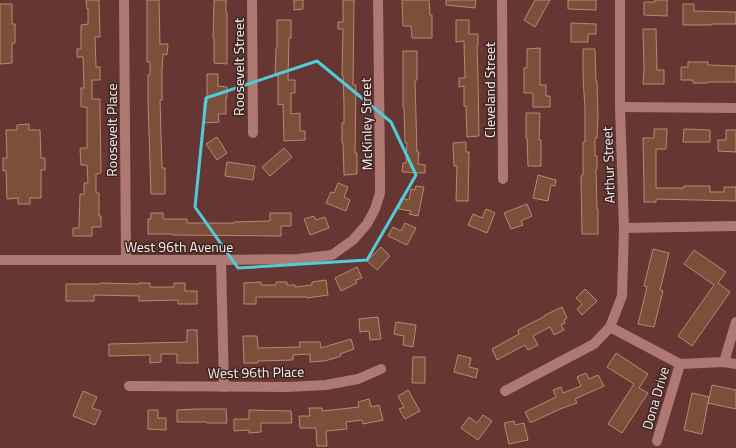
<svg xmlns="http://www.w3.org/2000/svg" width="736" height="448" viewBox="0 0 736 448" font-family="'Titillium Web',sans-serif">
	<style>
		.building { fill: #7c4f3a; stroke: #b98871 }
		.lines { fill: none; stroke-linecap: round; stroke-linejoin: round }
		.street { stroke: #ae7873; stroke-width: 10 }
		.marked { fill: none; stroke: #52cbd9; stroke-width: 3; stroke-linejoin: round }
		.labels { text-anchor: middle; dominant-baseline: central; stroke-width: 3; stroke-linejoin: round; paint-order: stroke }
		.street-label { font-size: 14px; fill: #feece9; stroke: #3b2523 }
	</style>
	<rect width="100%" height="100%" fill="#653632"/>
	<g class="building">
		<path d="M86,0H99L100,37H95L96,67H100V80H92V99H100V110L101,173L96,174V193H99V216H101V227H92V236H73V228H79L80,194H84V183H88L87,165H81L80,148H87V107H81V88H84L83,57H77V49H81V25L88,24V9H87Z"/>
		<path d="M147,0H159L160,44H168L167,55L163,54L162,71V100H160L162,168H165V194H151L148,101V75H150V62H147Z"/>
		<path d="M214,0H226V13H227V64L214,63V38H213Z"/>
		<path d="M294,0H303V9L294,10Z"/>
		<path d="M343,0H354L353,85H356L355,153H357V174L344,175L343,143H342V123H344V105L343,75H342L343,29H338V22H343Z"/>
		<path d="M402,0H429L430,15H432V38H412L411,26H403Z"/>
		<path d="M446,0H476L475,8L446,5Z"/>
		<path d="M535,0H550L535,27L524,20Z"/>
		<path d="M568,0H596V10L568,9Z"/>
		<path d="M655,0H667V16L644,15V2H655Z"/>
		<path d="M0,4H12V24H15V43H12V63L0,64Z"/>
		<path d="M683,4H694V11L736,12V24H712V25H683Z"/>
		<path d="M277,20H291V38H289L288,80H295V93H291V114L300,113V131H305V140L284,141L283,104L278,105V75H275L276,48H277Z"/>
		<path d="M456,20H469V34H478V45H477L478,77L479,136L467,137L466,106H464V86L459,87V78H465L464,41L456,42Z"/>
		<path d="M571,23L596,24V34H588V42H571Z"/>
		<path d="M643,29H656L657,70H664V84H643L644,70Z"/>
		<path d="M540,48V85H546V96H550V107H533V93H524V68H527V49Z"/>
		<path d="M583,49H595L596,81H597L598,115L597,138H595V156H597V169H596L597,209H598V234H582L581,176L583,175V142H585V109L583,77Z"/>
		<path d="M403,51H417V80H415L417,152H419L418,164L425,165V173L402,172L403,163H406L407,143H405L404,107H403Z"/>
		<path d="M688,62H708V65L736,66V82H708V83H693V80H681V67H688Z"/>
		<path d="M207,74H218V86L227,87V97H226V114H218L219,122L204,123V103H207Z"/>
		<path d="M526,113H540L539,140H541V166H528L527,138H526Z"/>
		<path d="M29,124V130H40L41,158H45V170H41V198H30V204H18V198L7,199L6,170L3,171V158H7L6,130H17V125Z"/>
		<path d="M654,129H667L666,149H656V188H684V186H710V192H724V187H736V201L656,199V202H644V187L643,138H654Z"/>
		<path d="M684,129L710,130V142H683Z"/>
		<path d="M726,130H736V152L718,151V140H726Z"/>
		<path d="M217,137L227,153L217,160L206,144Z"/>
		<path d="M466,142V152H469L468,201H456L457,166H454L453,143Z"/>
		<path d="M284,148L292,157L270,176L262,167Z"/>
		<path d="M227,162L255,166L253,180L225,176Z"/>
		<path d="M538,175L556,180L555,186L551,185L548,201L533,198Z"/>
		<path d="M338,183L348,187L344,197L350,200L346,211L326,203L331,192L334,193Z"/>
		<path d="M416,186L424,187L418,216L409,214L411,211L399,209L401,198L409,200L411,189L415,190Z"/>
		<path d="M527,204L532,216L521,221L523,225L511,229L504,213Z"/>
		<path d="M486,209L495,213L487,233L468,225L473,214L482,218Z"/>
		<path d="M151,213H163V219H187V223H234V222L270,221V213H291V226H281V236L172,235V234H148V219H151Z"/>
		<path d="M314,216L316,220L325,217L329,228L310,235L304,219Z"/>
		<path d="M405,223L416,228L407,245L388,236L393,227L401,231Z"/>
		<path d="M381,247L390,256L377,270L367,261Z"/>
		<path d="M653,249L669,253L660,290L663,291L654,327L638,324L647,287L644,286Z"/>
		<path d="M694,250L726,272L718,283L730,292L692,346L678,336L714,285L684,264Z"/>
		<path d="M357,267L362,278L356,280L357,283L341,291L335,278Z"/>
		<path d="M326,280L328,295L307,298V297H256V304H244V283L261,282V285H276V282H287V285H295V287L312,285V282Z"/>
		<path d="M101,283L139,284V283H150V287H174V283H185V291H197V304H178V300L139,301V296L94,295V301H66V284H101Z"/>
		<path d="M585,289L597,301L582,315L577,309L582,304L576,298Z"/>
		<path d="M562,307L567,318L564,320L565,323L561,325L564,330L554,335L550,327L533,336L538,345L528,350L525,345L497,360L492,349L519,334L518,330L545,316V315Z"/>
		<path d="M378,317L381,339L370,340L369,331L360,332L359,319Z"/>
		<path d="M396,322L416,325L413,347L403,345L404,336L394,334Z"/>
		<path d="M187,330H197L198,363H177V354H161V362L150,363V355L109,356V344L187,342Z"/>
		<path d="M243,336H257L258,348L300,347L299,342H320L321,348L351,339L354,349L340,354L341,356L325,361L310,362V354L293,355V360L258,361V363H244Z"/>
		<path d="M616,353L648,374L639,388L648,393L622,433L608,424L634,384L607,367Z"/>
		<path d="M458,355L471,358L469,367L478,369L476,378L454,372Z"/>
		<path d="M413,357H425V383H412Z"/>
		<path d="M586,373L589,379L598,375L604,386L575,399L577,403L560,409L532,422H530L525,412L556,397L553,390L561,387L563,393L581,386L577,377Z"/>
		<path d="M712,385L736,390V409L708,403Z"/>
		<path d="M408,390L420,411L405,419L399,409L404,407L398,396Z"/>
		<path d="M83,391L97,397L92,408L101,411L95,425L73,416Z"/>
		<path d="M692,393L709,397L702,434L684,430Z"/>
		<path d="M369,399L371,407L379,405L383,420L363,424L362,420L346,422L347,429L326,431L327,446H317L316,428H300L299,416H310L309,408H322V411L359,407L358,402Z"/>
		<path d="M196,409H226L227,423H207L206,422H177V410Z"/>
		<path d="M148,410H158V418H166V430L148,429Z"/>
		<path d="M249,410L291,411L292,423H261V432L249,433V430L234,431V419H249Z"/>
		<path d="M483,415L492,421L478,440L461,428L469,417L477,423Z"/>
		<path d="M514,421L515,425L524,423L528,440L509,444L504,423Z"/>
	</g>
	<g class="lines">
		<g class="street">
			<path d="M124,0L126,260"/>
			<path d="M252,0L253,133"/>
			<path d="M502,0L503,179"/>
			<path d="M620,107L736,108"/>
			<path d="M624,228L736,226"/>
			<path d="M0,260H221L298,259L332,255L353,240L367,224L375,209L380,193V171L378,0"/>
			<path d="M221,260L224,387"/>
			<path d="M610,327L680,364L724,362L736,364"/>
			<path d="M724,362L736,322"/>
			<path d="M129,386L287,387L326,385L358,379L381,369"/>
			<path d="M505,391L594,344L610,327L622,296L624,228L620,107V0"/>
			<path d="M657,441L680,364"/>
		</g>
	</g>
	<path class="marked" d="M317,61L391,122L416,175L367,260L238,268L195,207L206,98Z"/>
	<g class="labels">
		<g class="street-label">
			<text transform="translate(238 67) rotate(-90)">Roosevelt Street</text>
			<text transform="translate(489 90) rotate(-90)">Cleveland Street</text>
			<text transform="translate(366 124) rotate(-91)">McKinley Street</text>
			<text transform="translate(111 130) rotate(-90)">Roosevelt Place</text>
			<text transform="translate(608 165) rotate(-92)">Arthur Street</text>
			<text x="179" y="246">West 96th Avenue</text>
			<text transform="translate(256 372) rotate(-1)">West 96th Place</text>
			<text transform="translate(655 398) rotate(-74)">Dona Drive</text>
		</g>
	</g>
</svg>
